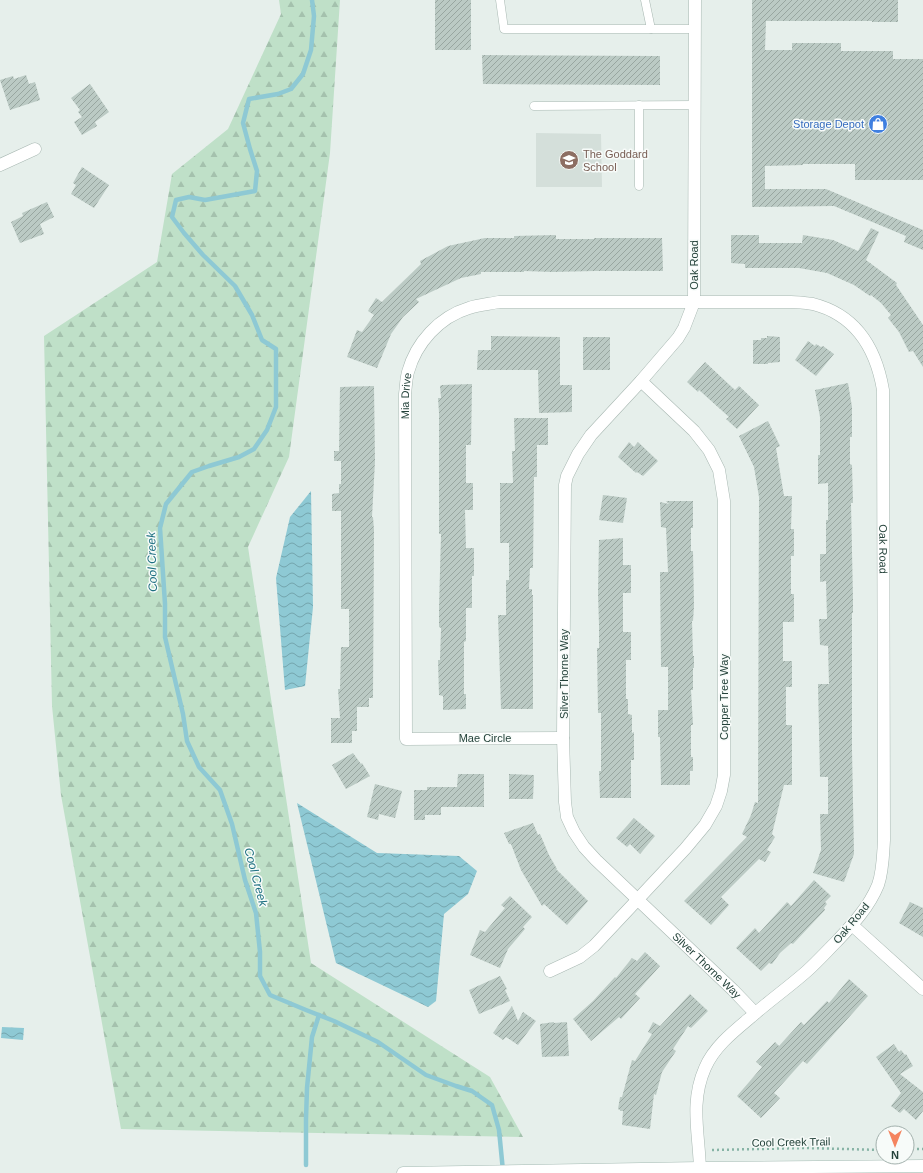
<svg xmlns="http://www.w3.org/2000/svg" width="923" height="1173" viewBox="0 0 923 1173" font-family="Helvetica,sans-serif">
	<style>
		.built { fill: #d4dfda }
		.forest { fill: url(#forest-firs) }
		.water { fill: url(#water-waves) }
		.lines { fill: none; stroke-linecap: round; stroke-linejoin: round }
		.stream { stroke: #8ec9d4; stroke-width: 4.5 }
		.building { fill: url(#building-hatch) }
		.lane-casing { stroke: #a8b8b2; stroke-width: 9 }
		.street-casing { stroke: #a8b8b2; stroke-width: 13 }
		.secondary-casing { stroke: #a4bbb3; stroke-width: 13 }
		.path { stroke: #86b3a5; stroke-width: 2.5; stroke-dasharray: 2 3; stroke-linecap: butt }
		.lane { stroke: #fff; stroke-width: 8 }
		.street { stroke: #fff; stroke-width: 12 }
		.secondary { stroke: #fff; stroke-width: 12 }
		.labels { text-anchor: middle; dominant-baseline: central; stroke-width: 3; stroke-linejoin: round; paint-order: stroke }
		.shop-label { font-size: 11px; fill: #366cbe; stroke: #f7fbf9; text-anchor: end }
		.education-label { font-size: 11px; fill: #785e54; stroke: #f7fbf9; text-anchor: start }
		.street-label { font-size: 11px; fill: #24423a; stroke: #f7fbf9 }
		.water-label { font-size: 12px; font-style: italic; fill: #1c6f80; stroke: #f7fbf9 }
	</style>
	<defs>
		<pattern id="forest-firs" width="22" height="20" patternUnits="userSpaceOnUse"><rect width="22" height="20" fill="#bfe0c8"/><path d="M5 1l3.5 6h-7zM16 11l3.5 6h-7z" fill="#a4c1ad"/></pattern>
		<pattern id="water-waves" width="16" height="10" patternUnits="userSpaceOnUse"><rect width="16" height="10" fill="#8ec9d4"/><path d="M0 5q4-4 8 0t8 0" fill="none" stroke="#74a5ad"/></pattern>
		<pattern id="building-hatch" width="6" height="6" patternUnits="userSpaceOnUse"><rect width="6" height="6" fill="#bbcac4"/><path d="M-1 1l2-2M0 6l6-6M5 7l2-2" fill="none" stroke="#98a6a0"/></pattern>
	</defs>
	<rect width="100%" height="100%" fill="#e6efeb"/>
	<path class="built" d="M536,133L601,134L602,187H536Z"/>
	<path class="forest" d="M279,0H340L330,153L289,457L248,547L311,963L490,1077L523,1137L121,1129L61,795L52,706L44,336L157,262L172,174L228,129L281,14Z"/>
	<g class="water">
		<path d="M311,491L313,607L305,686L285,690L276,578L290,517Z"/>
		<path d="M297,803L377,853L459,856L477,871L468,894L444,914L436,1001L428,1007L336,963Z"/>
		<path d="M2,1027L24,1028L23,1040L1,1038Z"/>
	</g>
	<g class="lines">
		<g class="stream">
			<path d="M312,0L314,16L311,50L303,74L291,89L278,94L249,99L243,123L250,149L257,171L255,191L205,200L189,197L176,200L172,217L184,233L203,255L235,286L252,315L262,340L276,349V407L267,430L254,449L239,457L209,466L192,472L166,504L160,528L165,604V637L183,714L187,741L199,767L220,790L232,824L245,880L256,913L260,952V976L270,995L306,1010L334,1021L378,1042L426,1075L456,1086L472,1091L492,1105L499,1130L503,1171"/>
			<path d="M306,1165V1119L307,1088L312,1037L319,1015"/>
		</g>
	</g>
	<g class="building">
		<rect x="435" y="0" width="36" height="50"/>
		<path d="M752,0H898V22H872V21H766L765,50H792V43H841V51H893V59H923V180H855V164H803V165L765,166V189H826L923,230V250L904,242L906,236L834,206L752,207Z"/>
		<path d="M482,55L660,56V85L483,84Z"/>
		<path d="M26,75L29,84L35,82L40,100L10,110L0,80L13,76L14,79Z"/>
		<path d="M90,84L109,112L95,122L97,126L82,135L74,122L82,117L78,112L80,110L71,98Z"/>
		<path d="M82,167L109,185L94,208L71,194L76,185L73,183Z"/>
		<path d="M47,202L54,217L40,224L44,234L20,243L11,222L23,216L22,213Z"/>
		<path d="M871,228L879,232L866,260L897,283L896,285L923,325V367L913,351L909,352L899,332L888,318L891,315L881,303L871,295L870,296L854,285L827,273L799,268H745V264L731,263V235H759V243H802L803,235L833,240L858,251Z"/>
		<path d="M556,235V239H594V238H662L663,271H595L552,272L524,271V272H481V274L461,278L416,299L419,302L403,317L391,334L377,368L347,357L357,330L362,332L374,315L368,311L376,298L382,302L421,264L420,261L448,246L485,238H514V236Z"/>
		<path d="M491,336L560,337V385H572V412L539,413L538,370H477L478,350H491Z"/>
		<path d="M767,336L780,337V362L768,363V364H753V340H761V338H767Z"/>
		<rect x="583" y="337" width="27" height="33"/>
		<path d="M808,341L815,346L816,344L821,347L823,346L834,354L816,376L795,360Z"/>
		<path d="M705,362L735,390L739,386L759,405L737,429L726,419L729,417L699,390L698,392L687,382Z"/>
		<path d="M848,383L852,407V437H850V464L852,465L853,503H851L853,599V613H852V749L854,854L844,882L813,873L821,850L820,814H828V777H820L818,684H829L828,646L820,645L819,619H827L826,581L820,582V554H826V520H828V483L818,484V455H820V417L815,390Z"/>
		<path d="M472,384L471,445H466V483H473V510H465L466,548H474V576H472V608H466V641L464,642V694H466V709L443,710V696L439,695L438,660H440L441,628L439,627V608L441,534H439V413L438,398H441L440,386L442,385Z"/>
		<path d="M374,386L375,461L372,517H373L374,530L373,698H369V707H357V731H352V743H331V718H340L338,689H340L341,647H349V609H341V511H332V494L339,493V484H341V461H334V451H339L340,387Z"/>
		<path d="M514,418H548V445H537V477H534L533,568H530L529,589H532V595H533V709H501L498,615H506V580H509V543H500V483H513L512,451H515Z"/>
		<path d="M768,421L780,446L776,448L784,496H792L791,529H794V556H791V594H794V622H783V661H792V687H786V725H792V785H784L772,834L775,837L767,850L771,852L765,862L759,859L721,897L729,905L711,925L684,901L747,837L742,834L751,815L755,802L758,803L759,497L754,467L739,436Z"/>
		<path d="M629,442L634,447L638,442L658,461L643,476L637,472L636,473L618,457Z"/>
		<path d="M603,495L627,498L623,523L599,520Z"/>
		<path d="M666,501H693V528H691V551H693L694,606L693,621H692L693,656H694V668H693V690H691L693,725H691V757H693V771H690V785H661L660,737H658V710H668V667H661L660,572H668L666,528L661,527L660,502L669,504Z"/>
		<path d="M623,538V565H631V593H623V632H631V660H626V699H628V714L632,715V733L634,732V760H631V798H600L599,771H601V713H598L597,648H599V625L598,593L599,540Z"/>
		<path d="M353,753L361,764L362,763L370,776L346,789L332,765Z"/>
		<path d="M458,774H484V807H441V815H425V820H414V790H427V787H457Z"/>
		<path d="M509,774L534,775L533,799H509Z"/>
		<path d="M375,784L402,791L395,818L379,814L378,820L367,817Z"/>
		<path d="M634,818L655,836L640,854L630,844L627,847L616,838Z"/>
		<path d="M533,823L538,835L540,834L549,855L557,869H556L588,901L567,925L544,904L542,906L521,870L511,844H509L504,833Z"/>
		<path d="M814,880L831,896L825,902L827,904L824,908L825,910L793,944L791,943L780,953L772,964L769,963L761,971L736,948L755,928L759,933L787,902L791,906Z"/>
		<path d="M510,896L532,917L523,927L525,929L508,949L500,968L470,955L480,930L485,932L505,908L501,905Z"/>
		<path d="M910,902L923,908V937L899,923Z"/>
		<path d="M645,952L660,966L635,994L640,998L621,1019L619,1017L591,1041L573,1019L593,1001L615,977L616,978L632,958L637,961Z"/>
		<path d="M500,976L507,989L505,990L510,1001L479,1014L469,990Z"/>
		<path d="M849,979L868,996L807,1064L803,1061L774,1093L780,1098L761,1118L737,1096L762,1067L756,1062L775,1042L779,1046L801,1022L804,1025L827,1001L829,1003Z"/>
		<path d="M690,994L708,1011L691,1028L688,1026L673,1049L676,1051L662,1072L656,1095L654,1094L650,1129L622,1125L623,1111H620V1110L618,1109L620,1097H622L632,1060L635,1061L652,1034L648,1032L653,1022L660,1026Z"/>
		<path d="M512,1006L518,1021L523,1012L536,1021L518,1045L506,1037L503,1040L493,1033Z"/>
		<path d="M554,1022V1023L567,1022L569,1056L542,1057L540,1024Z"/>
		<path d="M894,1044L899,1052L901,1050L905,1055L906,1054L913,1066L900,1074L923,1092V1111L916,1120L904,1109L900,1113L891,1106L901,1093L876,1057Z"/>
	</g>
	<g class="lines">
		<g class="lane-casing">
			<g id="lane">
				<path d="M500,0L504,29H695"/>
				<path d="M645,0L651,29"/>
				<path d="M639,105V186"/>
				<path d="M534,106L695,105"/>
			</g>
		</g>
		<g class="street-casing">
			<g id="street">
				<path id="s1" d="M695,0L694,302L684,328L678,338L641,381L591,435L578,454L567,476L565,485L563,738L565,802L567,817L574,832L584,847L596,860L733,990L755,1013"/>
				<path d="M0,165L35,149"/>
				<path id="s2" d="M563,738L406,739L405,394C406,387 406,379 408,372C416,343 439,317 469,308C478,305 489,304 499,302H791C798,302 806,303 813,304C856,315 876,349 883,390L884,840C883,855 883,871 878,885C869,907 853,924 837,941C827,951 817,962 807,971C789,987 769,1001 751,1017C733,1032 714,1047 705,1068C689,1104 700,1137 700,1173"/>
				<path d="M852,925L923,989"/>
				<path d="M550,971L580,957L594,946L685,849L705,825L716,806L721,791L724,775V501L719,470L709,450L694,431L641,381"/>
			</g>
		</g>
		<g class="secondary-casing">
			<path id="secondary" d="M403,1173L700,1168L923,1166"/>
		</g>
		<g class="path">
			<path d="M907,1149H923"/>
			<path d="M712,1150L806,1148L883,1150"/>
		</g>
		<use href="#lane" class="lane"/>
		<use href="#street" class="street"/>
		<use href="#secondary" class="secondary"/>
	</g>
	<defs>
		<g id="shop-disc" transform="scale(1)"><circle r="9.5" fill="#3f7fe0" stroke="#f7fbf9"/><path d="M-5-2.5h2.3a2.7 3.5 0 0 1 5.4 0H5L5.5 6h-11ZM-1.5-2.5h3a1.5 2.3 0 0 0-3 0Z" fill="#fff"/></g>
		<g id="school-disc" transform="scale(1)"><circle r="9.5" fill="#8d6e63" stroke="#f7fbf9"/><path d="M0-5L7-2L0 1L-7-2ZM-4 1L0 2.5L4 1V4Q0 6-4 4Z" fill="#fff"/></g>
	</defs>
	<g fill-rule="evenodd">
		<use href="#shop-disc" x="878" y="124"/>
		<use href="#school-disc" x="569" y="160"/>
	</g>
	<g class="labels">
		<g class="shop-label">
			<text x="864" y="124">Storage Depot</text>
		</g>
		<g class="education-label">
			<text x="583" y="154">The Goddard<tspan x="583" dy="13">School</tspan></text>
		</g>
		<g class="street-label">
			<text transform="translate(694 265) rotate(-90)">Oak Road</text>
			<text stroke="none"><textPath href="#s2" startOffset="500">Mia Drive</textPath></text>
			<text stroke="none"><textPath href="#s2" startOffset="1238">Oak Road</textPath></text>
			<text transform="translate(564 674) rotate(-90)">Silver Thorne Way</text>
			<text transform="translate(724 697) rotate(-90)">Copper Tree Way</text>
			<text x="485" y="738">Mae Circle</text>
			<text transform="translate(851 923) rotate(-50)">Oak Road</text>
			<text stroke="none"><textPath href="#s1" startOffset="1066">Silver Thorne Way</textPath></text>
			<text transform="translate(791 1142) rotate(-1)">Cool Creek Trail</text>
		</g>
		<g class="water-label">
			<text transform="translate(152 562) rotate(-92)">Cool Creek</text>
			<text transform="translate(256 877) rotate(75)">Cool Creek</text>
		</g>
	</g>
	<g transform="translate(895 1145) rotate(180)"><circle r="19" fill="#f7fbf9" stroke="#a3b1ad"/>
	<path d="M0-3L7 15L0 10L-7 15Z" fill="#f4845f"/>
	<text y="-6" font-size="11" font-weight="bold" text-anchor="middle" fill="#24423a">N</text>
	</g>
</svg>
